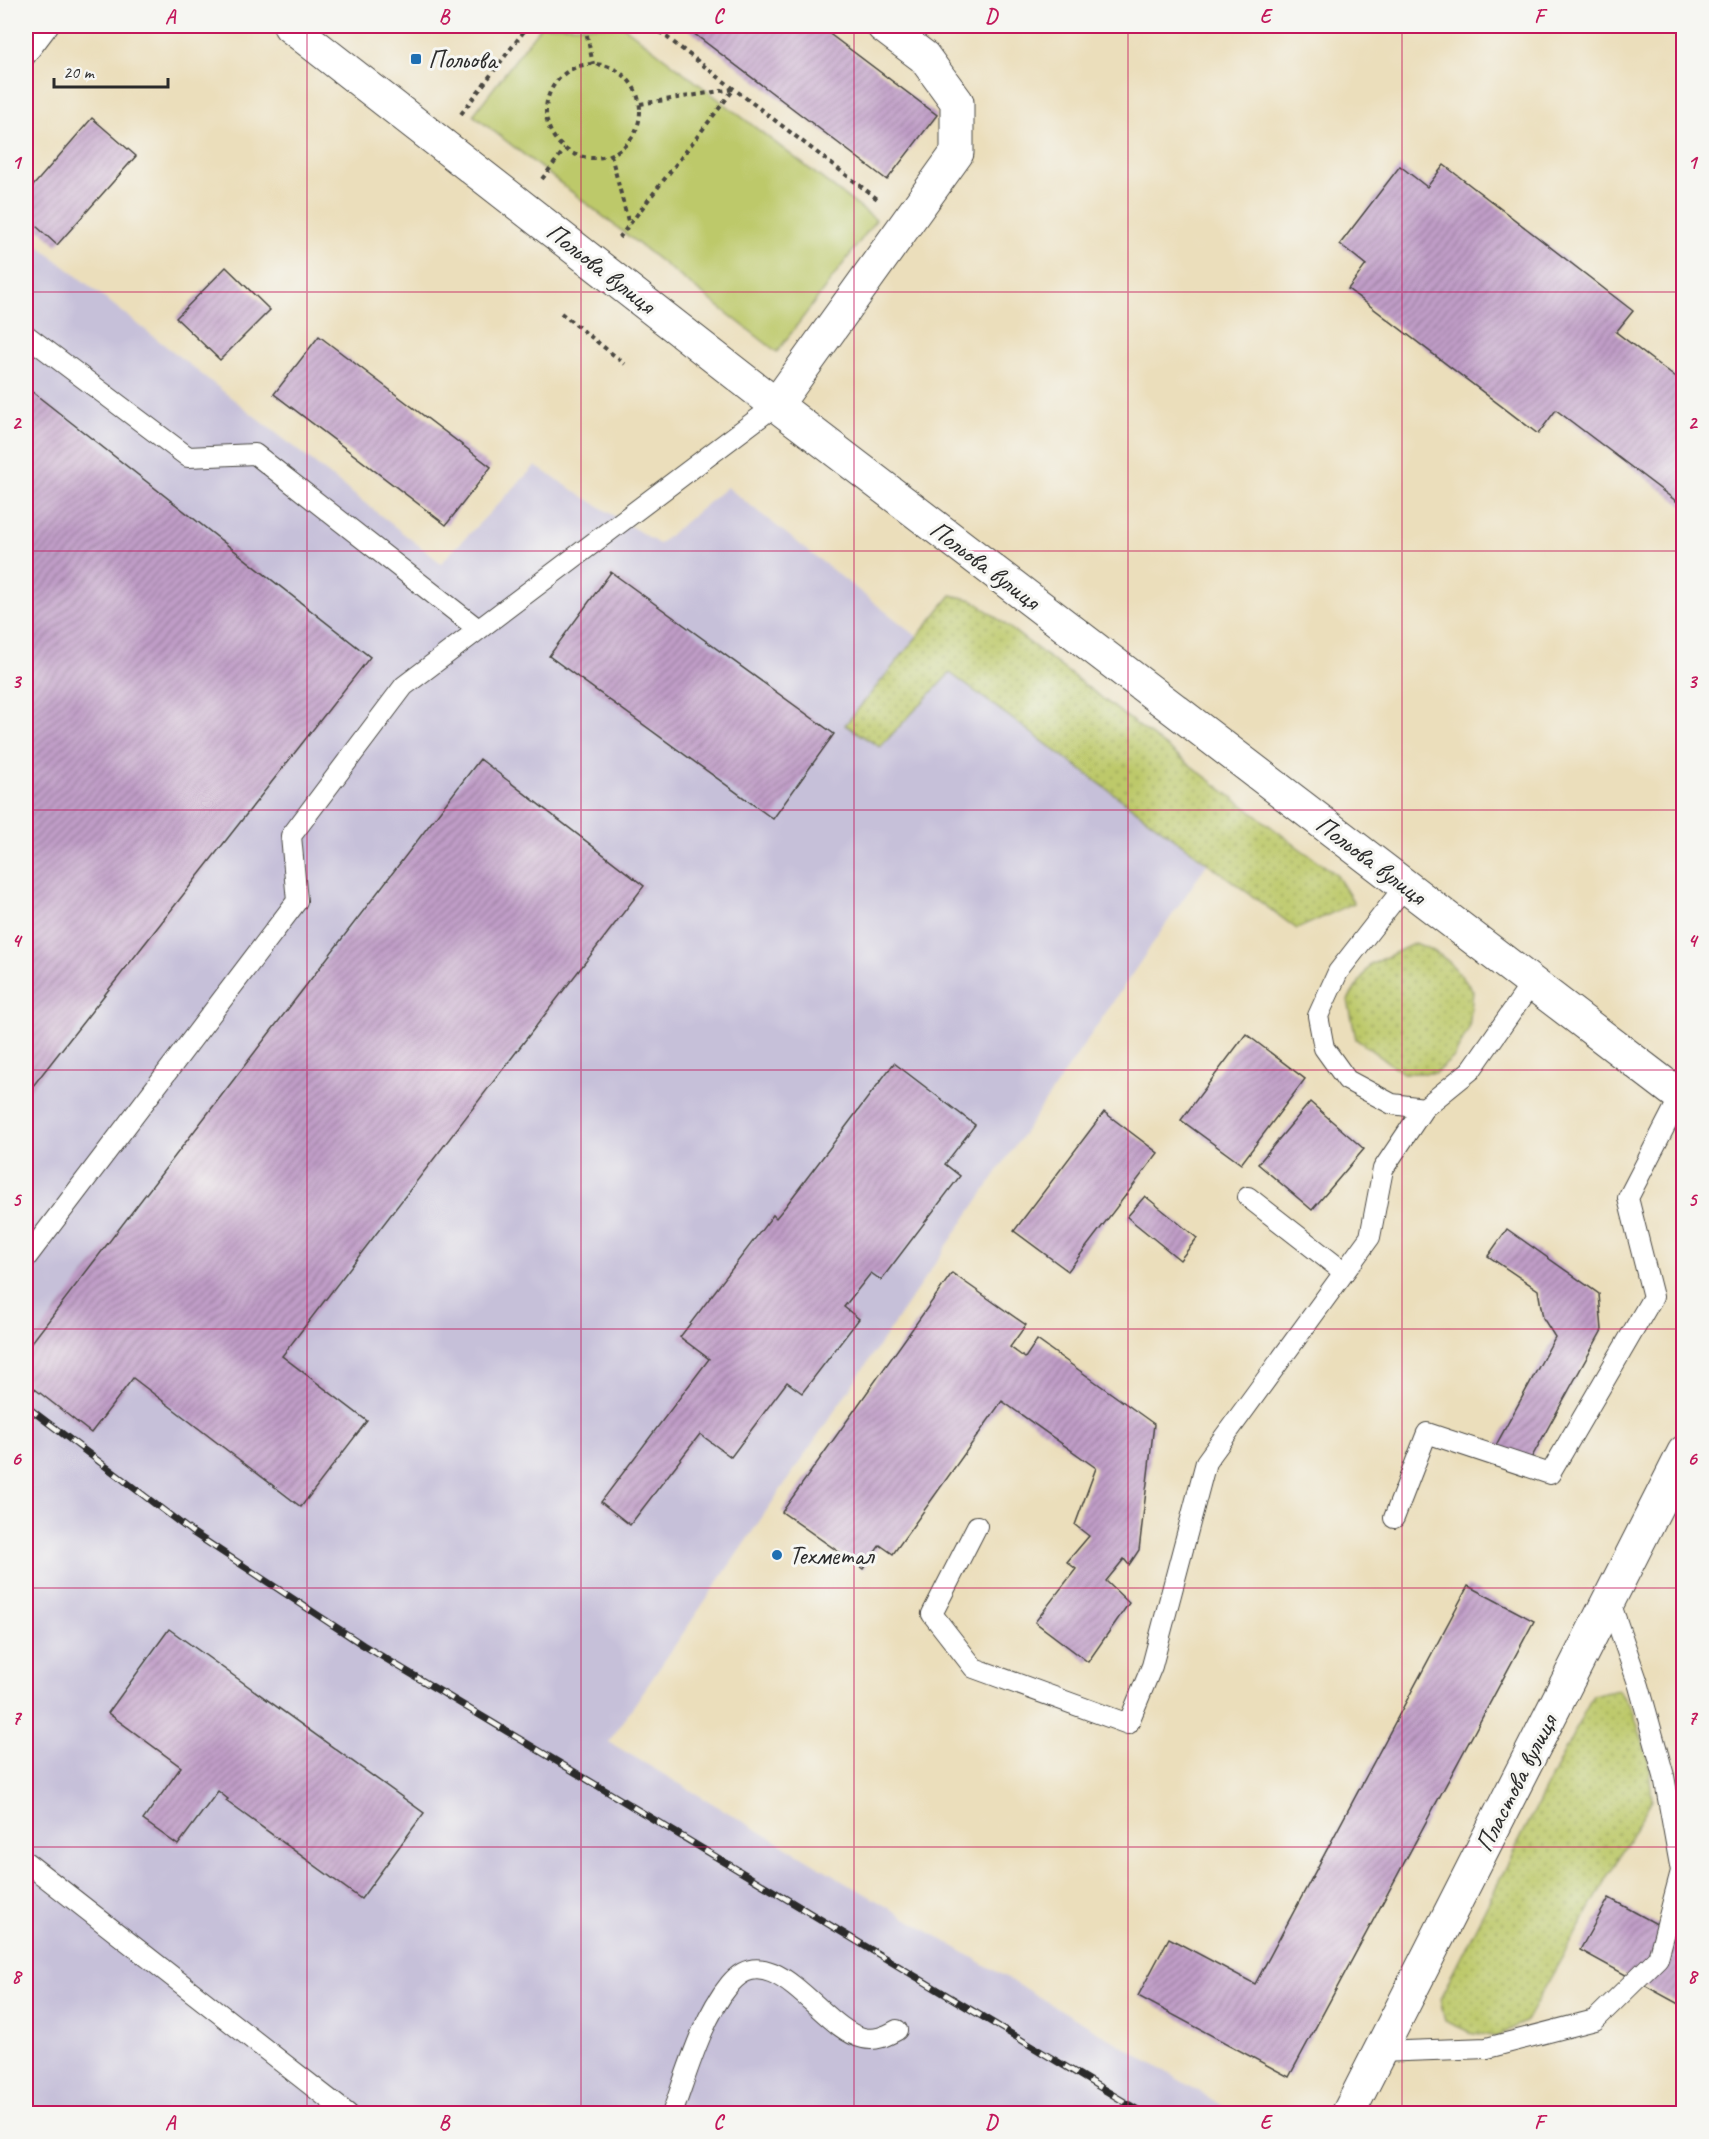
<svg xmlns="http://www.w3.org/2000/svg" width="1709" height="2139" viewBox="0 0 1709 2139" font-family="Caveat,sans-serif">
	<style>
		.industrial { fill: #c6c0d9 }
		.grass { fill: url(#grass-dots); stroke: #747a4b; stroke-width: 1.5 }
		.park { fill: #bdc96b; stroke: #747a4b; stroke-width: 1.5 }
		.building { fill: url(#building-hatch) }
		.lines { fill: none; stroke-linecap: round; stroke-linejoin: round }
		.lane-casing { stroke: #484641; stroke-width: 22 }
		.street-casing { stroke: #484641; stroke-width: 35 }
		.secondary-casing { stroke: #484641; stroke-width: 35 }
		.path { stroke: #484641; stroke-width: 4; stroke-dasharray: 4.5 4.5; stroke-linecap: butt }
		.lane { stroke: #fff; stroke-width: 20 }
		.street { stroke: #fff; stroke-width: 33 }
		.secondary { stroke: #fff; stroke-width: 33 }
		.rail-casing { stroke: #2b2b2b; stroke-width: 7 }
		.rail { stroke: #f6f6f2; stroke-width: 4.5; stroke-dasharray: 14; stroke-linecap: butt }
		.grid { fill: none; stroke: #c2185b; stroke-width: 1.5; stroke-opacity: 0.55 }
		.poi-dot { fill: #1f6fb2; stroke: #f6f6f2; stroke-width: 2 }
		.labels { text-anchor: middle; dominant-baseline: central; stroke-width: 6; stroke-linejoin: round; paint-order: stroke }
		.poi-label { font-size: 26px; fill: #2b2b2b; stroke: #f6f6f2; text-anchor: start }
		.street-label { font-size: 26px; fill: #2b2b2b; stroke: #f6f6f2 }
		.neatline { fill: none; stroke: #c2185b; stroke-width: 2 }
		.grid-label { font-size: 20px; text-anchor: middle; font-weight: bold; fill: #c2185b }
	</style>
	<defs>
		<pattern id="grass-dots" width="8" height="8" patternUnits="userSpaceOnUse" patternTransform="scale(1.5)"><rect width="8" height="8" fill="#bdc96b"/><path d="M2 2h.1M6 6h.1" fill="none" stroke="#9aa358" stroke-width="1.8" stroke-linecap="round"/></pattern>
		<pattern id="building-hatch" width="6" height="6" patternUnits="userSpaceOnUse" patternTransform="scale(1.5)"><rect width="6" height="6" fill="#c09dc7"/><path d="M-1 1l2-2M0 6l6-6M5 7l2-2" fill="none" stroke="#9c80a2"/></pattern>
	</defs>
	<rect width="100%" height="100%" fill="#f6f6f2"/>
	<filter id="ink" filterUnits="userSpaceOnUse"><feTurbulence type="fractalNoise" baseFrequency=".0167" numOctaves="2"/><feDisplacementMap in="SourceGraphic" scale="12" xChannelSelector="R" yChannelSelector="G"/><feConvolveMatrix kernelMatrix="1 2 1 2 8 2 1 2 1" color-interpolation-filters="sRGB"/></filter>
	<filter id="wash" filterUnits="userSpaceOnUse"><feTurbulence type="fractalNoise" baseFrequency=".008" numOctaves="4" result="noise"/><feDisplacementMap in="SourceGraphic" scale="24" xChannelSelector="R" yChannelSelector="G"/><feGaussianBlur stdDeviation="1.35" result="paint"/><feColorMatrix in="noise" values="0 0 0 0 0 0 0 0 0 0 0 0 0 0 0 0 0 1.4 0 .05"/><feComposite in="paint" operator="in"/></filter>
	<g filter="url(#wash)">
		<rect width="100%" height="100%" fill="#ebdebb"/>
		<path class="industrial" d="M26,236L441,563L535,466L659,544L727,487L1207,864L609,1742L1235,2113H26Z"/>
		<g class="grass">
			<path d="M951,595L973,600L1299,848L1336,874L1354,903L1297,929L950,673L880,747L845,725Z"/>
			<path d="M1415,943C1447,955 1453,965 1473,991L1469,1028L1454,1057L1435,1073H1403L1356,1039L1348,1000L1370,965Z"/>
			<path d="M1618,1690L1633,1711L1648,1758L1652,1799L1526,2021L1497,2037L1470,2032L1445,2021L1440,1998L1593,1695Z"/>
		</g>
		<path class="park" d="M541,26H623L876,220L777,352L473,115Z"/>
		<g id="blocks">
			<g class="building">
				<path d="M684,26H819L937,115L887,180Z"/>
				<path d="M92,118L136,156L57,245L26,217V194Z"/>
				<path d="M1444,165L1633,311L1616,332L1684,384V507L1556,410L1538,434L1348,289L1366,265L1340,244L1400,166L1427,187Z"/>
				<path d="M226,267L270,310L220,360L176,318Z"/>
				<path d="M319,336L491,467L446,525L274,394Z"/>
				<path d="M26,387L370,657L29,1091L26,1087Z"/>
				<path d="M611,572L834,734L773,819L549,656Z"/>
				<path d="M480,759L644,886L282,1356L367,1421L301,1507L133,1378L91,1433L26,1382V1350Z"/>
				<path d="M1246,1034L1305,1079L1241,1164L1181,1120Z"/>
				<path d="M894,1063L975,1125L945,1164L960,1176L881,1280L871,1273L844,1307L859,1319L802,1393L787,1382L731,1457L700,1434L630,1525L601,1502L709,1359L680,1337L773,1215L776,1218L785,1207Z"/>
				<path d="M1310,1102L1364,1149L1312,1210L1258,1164Z"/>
				<path d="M1104,1112L1158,1153L1068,1271L1014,1231Z"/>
				<path d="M1145,1196L1197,1238L1180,1260L1127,1217Z"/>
				<path d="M1507,1229L1599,1294L1602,1330L1528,1464L1495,1447L1555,1337L1543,1318L1538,1290L1488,1256Z"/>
				<path d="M952,1273L1026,1325L1010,1347L1025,1358L1037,1340L1154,1424L1139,1550L1129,1565L1124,1559L1106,1581L1129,1603L1088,1662L1035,1622L1076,1569L1067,1562L1089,1536L1075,1525L1096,1468L1002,1401L893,1554L880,1545L863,1569L782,1512Z"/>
				<path d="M1468,1586L1534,1621L1289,2077L1138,1996L1169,1938L1255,1984Z"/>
				<path d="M169,1629L424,1813L361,1899L226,1801L228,1799L218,1791L178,1845L143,1820L181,1767L108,1713Z"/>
				<path d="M1609,1898L1684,1939V2007L1580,1950Z"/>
			</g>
		</g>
	</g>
	<g filter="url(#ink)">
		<use href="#blocks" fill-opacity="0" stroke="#484641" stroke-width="1.5"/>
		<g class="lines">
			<g class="lane-casing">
				<g id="lane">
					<path d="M26,55L48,26"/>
					<path d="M26,335L188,457L255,454L478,629"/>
					<path d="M1405,886L1338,972L1318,1016L1324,1048L1347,1080L1392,1104L1424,1108"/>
					<path d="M1248,1197L1344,1272"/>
					<path d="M26,1258L297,901L291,836L404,686L776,405"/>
					<path d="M1394,1518L1427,1433L1550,1474L1653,1297L1628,1198L1680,1097"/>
					<path d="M977,1526L932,1614L974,1668L1128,1724L1152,1666L1206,1462L1370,1237L1383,1169L1424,1108L1471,1070L1532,983"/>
					<path d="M26,1862L348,2114"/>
					<path d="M1379,2052L1487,2048L1595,2020L1658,1958L1681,1871L1664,1776L1639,1686L1609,1599"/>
					<path d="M672,2114C687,2073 702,2018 730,1984C772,1933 823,2030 863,2038C876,2041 886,2036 897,2030"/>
				</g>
			</g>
			<g class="street-casing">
				<path id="street" d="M776,405L957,153V102L924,57L883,26"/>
			</g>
			<g class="secondary-casing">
				<g id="secondary">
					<path d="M290,26L776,405L1684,1099"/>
					<path d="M1348,2114L1684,1452"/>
				</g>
			</g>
			<g class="path">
				<path d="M585,26L593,64"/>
				<path d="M652,26L880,201"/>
				<circle cx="593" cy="111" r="47"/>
				<path d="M640,104L733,89"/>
				<path d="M461,114L528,26"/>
				<path d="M611,155L629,225"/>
				<path d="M542,179L565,149"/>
				<path d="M619,238L734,89"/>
				<path d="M561,313L625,364"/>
			</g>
			<use href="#lane" class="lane"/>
			<use href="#street" class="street"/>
			<use href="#secondary" class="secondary"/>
			<g class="rail-casing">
				<path id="rail" d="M26,1406L192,1532L363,1645L1143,2113"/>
			</g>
			<use href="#rail" class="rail"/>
		</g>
	</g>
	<path class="grid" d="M307,26V2114M581,26V2114M854,26V2114M1128,26V2114M1402,26V2114M26,292H1684M26,551H1684M26,810H1684M26,1070H1684M26,1329H1684M26,1588H1684M26,1847H1684"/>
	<g class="poi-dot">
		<rect x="410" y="53" width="12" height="12" rx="3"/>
		<circle cx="777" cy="1555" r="6"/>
	</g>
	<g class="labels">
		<g class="poi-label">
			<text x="428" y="59">Польова</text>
			<text x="789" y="1555">Техметал</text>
		</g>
		<g class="street-label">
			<text transform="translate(601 268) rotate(38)">Польова вулиця</text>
			<text transform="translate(985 565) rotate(37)">Польова вулиця</text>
			<text transform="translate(1371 860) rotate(37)">Польова вулиця</text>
			<text transform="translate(1516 1783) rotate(-63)">Пластова вулиця</text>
		</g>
	</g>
	<rect width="1709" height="2139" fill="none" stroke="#f6f6f2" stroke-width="66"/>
	<path d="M54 78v9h114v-9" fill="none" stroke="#2b2b2b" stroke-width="3"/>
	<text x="63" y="78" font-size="18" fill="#2b2b2b" stroke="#f6f6f2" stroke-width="4.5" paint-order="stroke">20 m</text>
	<rect x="33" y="33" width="1643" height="2073" class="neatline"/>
	<g class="grid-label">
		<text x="170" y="23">A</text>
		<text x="444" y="23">B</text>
		<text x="718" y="23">C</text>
		<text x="991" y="23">D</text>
		<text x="1265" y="23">E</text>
		<text x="1539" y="23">F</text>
		<text x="16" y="169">1</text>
		<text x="1692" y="169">1</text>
		<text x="16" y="429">2</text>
		<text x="1692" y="429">2</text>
		<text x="16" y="688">3</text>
		<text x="1692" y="688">3</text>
		<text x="16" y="947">4</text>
		<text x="1692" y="947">4</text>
		<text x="16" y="1206">5</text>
		<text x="1692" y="1206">5</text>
		<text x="16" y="1465">6</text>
		<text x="1692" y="1465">6</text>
		<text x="16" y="1724">7</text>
		<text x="1692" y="1724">7</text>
		<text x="16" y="1983">8</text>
		<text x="1692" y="1983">8</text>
		<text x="170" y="2129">A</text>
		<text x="444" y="2129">B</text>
		<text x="718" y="2129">C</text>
		<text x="991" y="2129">D</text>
		<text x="1265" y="2129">E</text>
		<text x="1539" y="2129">F</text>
	</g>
</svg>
